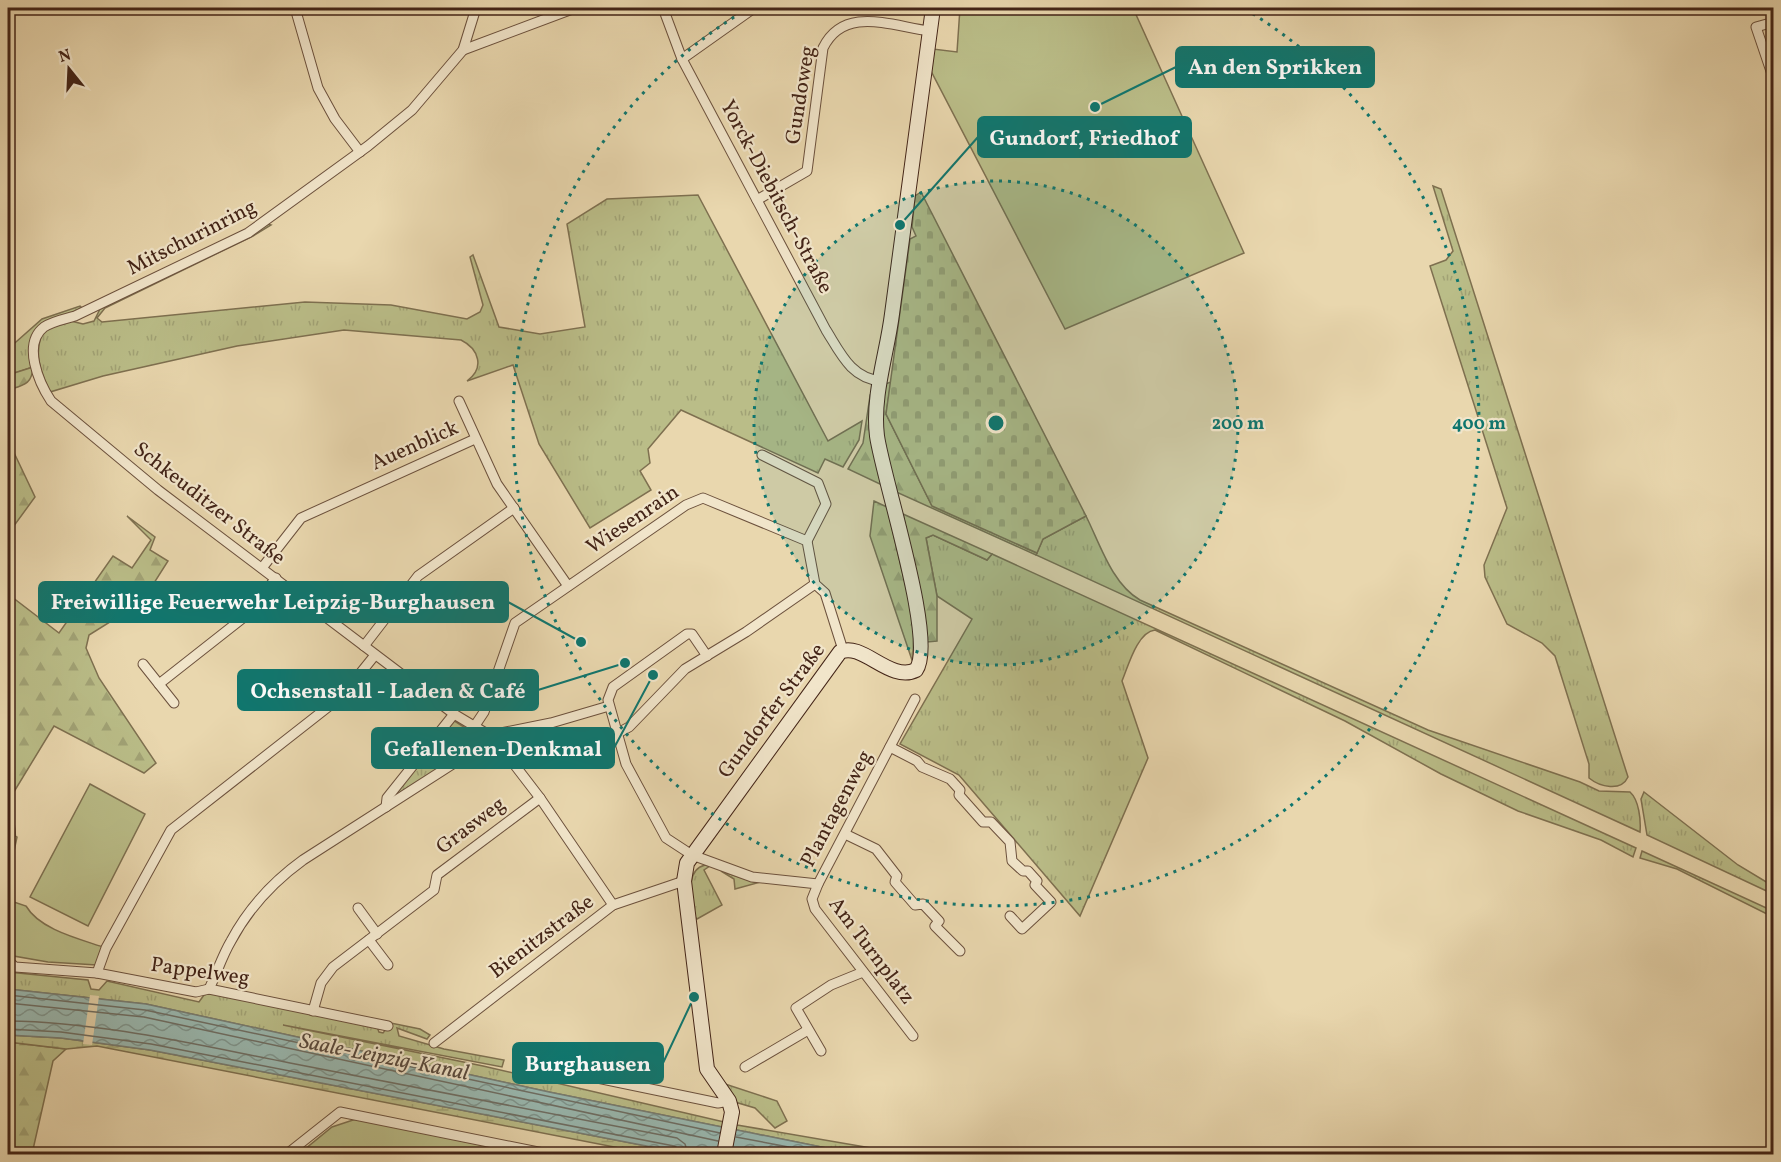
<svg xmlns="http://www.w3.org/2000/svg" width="1781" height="1162" viewBox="0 0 1781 1162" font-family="Vollkorn,serif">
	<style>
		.grass { fill: url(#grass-tufts); stroke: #7e7050; stroke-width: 1.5 }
		.forest { fill: url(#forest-firs); stroke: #7e7050; stroke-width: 1.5 }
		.wetland { fill: url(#wetland-marsh); stroke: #7e7050; stroke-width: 1.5 }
		.cemetery { fill: url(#cemetery-stones); stroke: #7e7050; stroke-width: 1.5 }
		.green { fill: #babd88; stroke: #7e7050; stroke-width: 1.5 }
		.water { fill: url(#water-waves); stroke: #777d73; stroke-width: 1.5 }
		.pier { fill: #e9d7ae }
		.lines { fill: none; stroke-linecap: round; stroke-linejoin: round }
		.shore { stroke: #6e6e64; stroke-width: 1.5 }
		.street-casing { stroke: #6c513d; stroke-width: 11 }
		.secondary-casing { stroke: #432417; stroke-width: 16 }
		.street { stroke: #f1e5ca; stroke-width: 9 }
		.secondary { stroke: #f1e5ca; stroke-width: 14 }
		.ring { fill: none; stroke: #0f766e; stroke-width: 3; stroke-dasharray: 3 6 }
		.labels { text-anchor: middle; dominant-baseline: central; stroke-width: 4.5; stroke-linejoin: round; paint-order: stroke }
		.street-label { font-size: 21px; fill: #432417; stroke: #f1e5ca }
		.water-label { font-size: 22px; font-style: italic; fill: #58493d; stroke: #f1e5ca }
		.centre { fill: #0f766e; stroke: #f1e5ca; stroke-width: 3 }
		.ring-label { font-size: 18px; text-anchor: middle; font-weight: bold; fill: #0f766e; stroke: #f1e5ca; stroke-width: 4.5; stroke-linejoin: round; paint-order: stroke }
		.leader { fill: none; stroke: #0f766e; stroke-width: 2 }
		.callout-dot { fill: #0f766e; stroke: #f1e5ca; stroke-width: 2 }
		.callout { fill: #0f766e; stroke: #0f766e; stroke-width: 2 }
		.callout-label { font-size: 22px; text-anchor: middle; font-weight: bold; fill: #fff }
	</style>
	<defs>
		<pattern id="grass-tufts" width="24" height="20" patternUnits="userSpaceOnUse" patternTransform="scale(1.5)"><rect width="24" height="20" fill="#babd88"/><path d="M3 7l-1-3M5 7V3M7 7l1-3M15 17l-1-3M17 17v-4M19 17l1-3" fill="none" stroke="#a1a275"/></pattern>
		<pattern id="forest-firs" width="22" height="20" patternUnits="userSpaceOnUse" patternTransform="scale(1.5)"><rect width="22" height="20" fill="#babd88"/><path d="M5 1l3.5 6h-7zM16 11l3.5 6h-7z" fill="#a1a275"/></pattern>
		<pattern id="wetland-marsh" width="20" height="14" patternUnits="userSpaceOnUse" patternTransform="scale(1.5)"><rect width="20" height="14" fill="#babd88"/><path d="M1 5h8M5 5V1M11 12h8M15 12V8" fill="none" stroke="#a1a275"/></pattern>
		<pattern id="cemetery-stones" width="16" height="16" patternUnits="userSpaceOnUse" patternTransform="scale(1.5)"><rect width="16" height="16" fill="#babd88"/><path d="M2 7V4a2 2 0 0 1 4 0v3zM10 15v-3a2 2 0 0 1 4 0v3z" fill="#a1a275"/></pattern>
		<pattern id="water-waves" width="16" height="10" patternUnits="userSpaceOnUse" patternTransform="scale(1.5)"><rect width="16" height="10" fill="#99b8b0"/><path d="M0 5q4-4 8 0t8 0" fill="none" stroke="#7e958e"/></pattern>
	</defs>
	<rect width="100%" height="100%" fill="#e9d7ae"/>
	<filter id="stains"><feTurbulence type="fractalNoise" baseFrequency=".00333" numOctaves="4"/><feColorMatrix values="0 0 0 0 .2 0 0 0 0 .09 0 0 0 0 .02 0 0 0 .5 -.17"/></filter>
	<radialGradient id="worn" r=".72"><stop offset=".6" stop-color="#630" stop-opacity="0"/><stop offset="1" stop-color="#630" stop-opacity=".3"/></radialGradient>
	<g class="grass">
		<path d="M1433,186L1441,189L1628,777C1621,792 1600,787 1589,778V764L1555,656L1542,643L1507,624L1485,577L1484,565L1507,508L1430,266L1446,260L1453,251Z"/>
		<path d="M698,195L828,441L862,421L859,440L843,467L825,459L818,473L681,410L648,449L650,463L640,471L651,490L590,528L539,444L513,365L467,381C485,368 479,349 461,340L344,330L237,346L103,376L50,392C40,372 33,351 44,330L71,321L83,324L94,321L100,309L268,224L271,225L253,236L105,308L97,318L102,322L305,302L391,305L467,319L480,312L483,305L470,257L473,255L499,327L540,334L585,327L567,224L607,199Z"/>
		<path d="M80,306L83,309L41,327L33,367L8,375V349L42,319Z"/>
		<path d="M1086,516C1100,544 1112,584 1140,600L1428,730L1580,782L1599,791L1630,792C1639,800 1641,820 1640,832L1036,555L1043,539Z"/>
		<path d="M933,535L987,560L992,554L1636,848L1633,857L1601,840L1518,811L1441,774L1345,721L1155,630C1137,632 1128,667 1122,681L1148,758L1080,916L959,775L900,744L972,619L937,596L926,538Z"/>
		<path d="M453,720L467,729L448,747L444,744L441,747L436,742Z"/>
		<path d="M434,743L451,761L398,794L396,791Z"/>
		<path d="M1644,792L1738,865L1773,886V894L1647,835L1641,799Z"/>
		<path d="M1642,851L1773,911V917L1677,869L1640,858Z"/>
		<path d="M705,865L710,866L704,870L722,905L697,919L695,917C693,900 683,871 705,865Z"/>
		<path d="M721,871L757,883L735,889L734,879Z"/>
		<path d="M8,972L88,980L91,989L99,990L107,981L199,1002L204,995L211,993L377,1027L379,1032L383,1033L391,1023L420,1029L430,1035L427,1039L397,1028L399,1036L444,1049L504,1060L502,1067L283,1025L483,1066L737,1125L906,1154H856L549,1092L146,1004L8,989Z"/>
		<path d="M722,1083L777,1101L787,1121L775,1128L755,1108L735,1102Z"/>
	</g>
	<g class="forest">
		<path d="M33,367C32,385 23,385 8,390V375Z"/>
		<path d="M891,382L886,414L932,506L1037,553L1036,555L894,491L880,426L885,384Z"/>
		<path d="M870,396L872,399L882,485L848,469L863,443Z"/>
		<path d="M8,440L35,497L8,534Z"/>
		<path d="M874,501L887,507L914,621L913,663L870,536Z"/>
		<path d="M903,514L992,554L987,560L933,535L926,538L937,596V641L927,642L926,624Z"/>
		<path d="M127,516L155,537L150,550L168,561L142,602L89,635L86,648L99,678L156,763L144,773L54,726L9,800C15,825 20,840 8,863V594L59,633L113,556L132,568L151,540Z"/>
		<path d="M8,1042L66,1049L53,1061L32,1154H8Z"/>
	</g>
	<path class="wetland" d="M8,1035L61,1038L150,1050L688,1154H650L97,1046L66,1049L8,1042Z"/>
	<path class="cemetery" d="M921,192L1086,516L1043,539L1037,553L932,506L886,414L910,239L916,236L912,227L915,196Z"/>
	<g class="green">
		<path d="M960,8H1133L1244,253L1065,329L930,69L933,49L957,52Z"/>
		<path d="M90,784L145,814L88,926L30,897Z"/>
		<path d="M8,831L17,837L8,879Z"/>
		<path d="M8,900L26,906C40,930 80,939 106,948L97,965L48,962L8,955Z"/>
		<path d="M356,1119L525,1154H299L332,1127Z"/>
	</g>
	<path class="water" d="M8,989L146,1004L549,1092L856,1154H688L150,1050L61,1038L8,1035Z"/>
	<path class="pier" d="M90,995L99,996L92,1045L83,1044Z"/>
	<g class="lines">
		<g class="shore">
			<path d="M8,995L145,1010L720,1133"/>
			<path d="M8,1003L144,1017L718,1141"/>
			<path d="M8,1021C102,1022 197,1045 290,1063C419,1088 548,1113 677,1138L685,1144L688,1154"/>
			<path d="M8,1029L61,1032L151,1044L674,1146L679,1149L680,1154"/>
			<path d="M736,1137L826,1154"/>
		</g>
		<g class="street-casing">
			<g id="street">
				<path d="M295,8L318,88L335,119L360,152"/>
				<path d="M476,8L463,50L412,110L368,146L248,233L75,316C65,319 53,321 44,327C22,344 39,383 51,401L158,490L454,714L494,738L540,798L613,905"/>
				<path d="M663,8L682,59L826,330C841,354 851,378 881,381"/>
				<path d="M1774,22L1756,27L1774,80"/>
				<path d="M463,50L575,8"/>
				<path d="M682,59L754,8"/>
				<path d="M757,200L807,171L823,48C844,5 891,26 930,31"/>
				<path d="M459,401L497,484L568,586"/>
				<path d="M762,455L818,483L826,504L807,541"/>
				<path d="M262,568L301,518L475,439"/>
				<path d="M364,646L418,576L514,508"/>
				<path d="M707,656L692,634H687L613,687L608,700L626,764L666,838L692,855L752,877L818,884L915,699"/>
				<path d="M143,664L174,703"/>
				<path d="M159,684L248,614L276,578"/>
				<path d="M476,724L484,712L515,623L686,505L703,498L807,541L815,584L825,593L843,650"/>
				<path d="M618,733L629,727L685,669L746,632L815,584"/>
				<path d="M890,747L917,761L922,767L950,779L960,790L959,795L983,822H991L1010,842L1012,861L1023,871H1028L1037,881L1035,885L1051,902L1022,929L1010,916"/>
				<path d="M386,807L387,798L454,714"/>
				<path d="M845,834L876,849L897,876L895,882L915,905L923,904L939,921L935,926L960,951"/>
				<path d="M818,884L812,899L815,909L913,1036"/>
				<path d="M358,908L377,934"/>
				<path d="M369,940L388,965"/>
				<path d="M8,961L15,967L97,973L196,992L209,989L388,1026"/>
				<path d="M97,973L106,948L171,830L342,696L375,655"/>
				<path d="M209,989C217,973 222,956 231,941C248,909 274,881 303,860L501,733L551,723L609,706"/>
				<path d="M313,1011L321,983L333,967L434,890L437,875L540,798"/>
				<path d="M434,1043L613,905L684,881"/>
				<path d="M821,1051L796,1008L831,985L863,972"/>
				<path d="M525,1063L718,1103L729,1101"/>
				<path d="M745,1067L808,1030"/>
				<path d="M287,1154L340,1112L548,1154"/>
			</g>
		</g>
		<g class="secondary-casing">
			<path id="secondary" d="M724,1154L732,1112L729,1101L707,1069L684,881L687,863L840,652C862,641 890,683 916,670C937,642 883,479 877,436C872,396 887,354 892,314C906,212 920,110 933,8"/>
		</g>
		<use href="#street" class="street"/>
		<use href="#secondary" class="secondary"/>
	</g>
	<circle cx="996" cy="423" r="242" fill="#0f766e" fill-opacity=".12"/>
	<g class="ring">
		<circle cx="996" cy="423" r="242"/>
		<path d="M1245 9A483 483 0 1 1 747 9"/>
	</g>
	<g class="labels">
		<g class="street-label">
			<text transform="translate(801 95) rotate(-81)">Gundoweg</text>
			<text transform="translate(776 197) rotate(62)">Yorck-Diebitsch-Straße</text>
			<text transform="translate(192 238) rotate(-27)">Mitschurinring</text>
			<text transform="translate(415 446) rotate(-24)">Auenblick</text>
			<text transform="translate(209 504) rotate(38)">Schkeuditzer Straße</text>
			<text transform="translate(633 520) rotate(-34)">Wiesenrain</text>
			<text transform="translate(772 711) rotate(-53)">Gundorfer Straße</text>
			<text transform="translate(837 809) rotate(-62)">Plantagenweg</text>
			<text transform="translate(471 826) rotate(-37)">Grasweg</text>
			<text transform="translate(542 937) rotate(-37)">Bienitzstraße</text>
			<text transform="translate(871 951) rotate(53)">Am Turnplatz</text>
			<text transform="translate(200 972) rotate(8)">Pappelweg</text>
		</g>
		<g class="water-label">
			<text transform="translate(384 1058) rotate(11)">Saale-Leipzig-Kanal</text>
		</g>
	</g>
	<circle cx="996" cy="423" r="9" class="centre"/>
	<g class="ring-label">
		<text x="1238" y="429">200 m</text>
		<text x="1479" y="429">400 m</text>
	</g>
	<path class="leader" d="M1095 107L1176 67M900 225L978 137M581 642L508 602M625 663L538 690M653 675L614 748M694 997L663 1063"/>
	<g class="callout-dot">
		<circle cx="1095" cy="107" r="6"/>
		<circle cx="900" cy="225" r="6"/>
		<circle cx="581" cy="642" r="6"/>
		<circle cx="625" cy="663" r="6"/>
		<circle cx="653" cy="675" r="6"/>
		<circle cx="694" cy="997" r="6"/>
	</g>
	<g class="callout">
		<rect x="1176" y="47" width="198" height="40" rx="6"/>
		<rect x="978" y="117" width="213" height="40" rx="6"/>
		<rect x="39" y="582" width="469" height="40" rx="6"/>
		<rect x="238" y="670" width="300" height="40" rx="6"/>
		<rect x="372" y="728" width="242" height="40" rx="6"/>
		<rect x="513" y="1043" width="150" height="40" rx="6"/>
	</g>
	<g class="callout-label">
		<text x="1275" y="74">An den Sprikken</text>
		<text x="1084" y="145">Gundorf, Friedhof</text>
		<text x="273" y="609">Freiwillige Feuerwehr Leipzig-Burghausen</text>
		<text x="388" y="698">Ochsenstall - Laden &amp; Café</text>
		<text x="493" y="756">Gefallenen-Denkmal</text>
		<text x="588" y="1071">Burghausen</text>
	</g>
	<rect width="1781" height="1162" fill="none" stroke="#e9d7ae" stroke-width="30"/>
	<rect x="9" y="9" width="1763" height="1144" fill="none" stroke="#432417" stroke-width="3"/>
	<rect x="15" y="15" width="1751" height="1132" fill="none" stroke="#432417" stroke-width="1.5"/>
	<g transform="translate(69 69) rotate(342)" stroke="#f1e5ca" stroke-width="4.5" paint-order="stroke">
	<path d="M0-4.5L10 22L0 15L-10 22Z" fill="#432417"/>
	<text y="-9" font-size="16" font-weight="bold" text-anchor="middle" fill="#432417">N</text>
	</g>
	<rect width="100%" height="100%" filter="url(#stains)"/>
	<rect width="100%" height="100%" fill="url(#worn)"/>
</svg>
